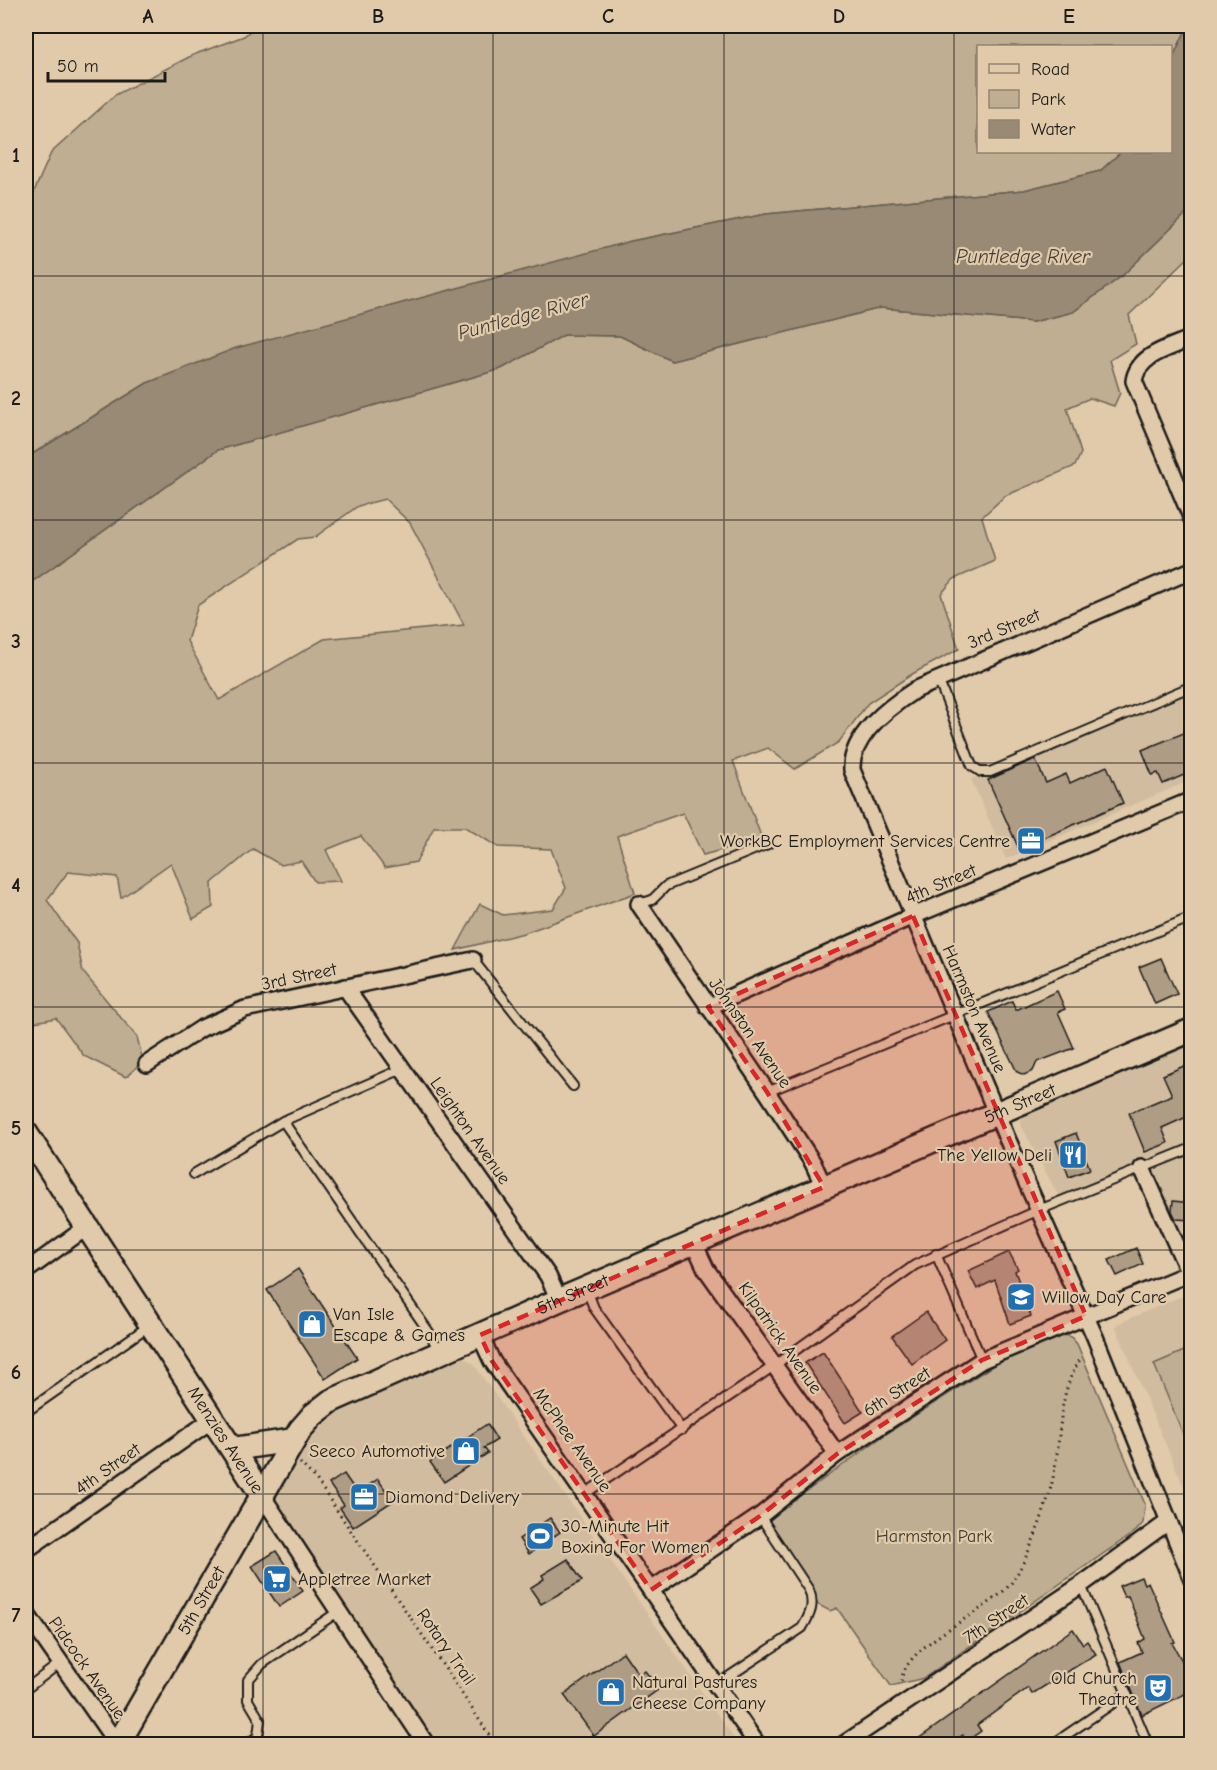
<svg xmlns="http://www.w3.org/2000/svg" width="1217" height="1770" viewBox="0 0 1217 1770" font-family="'Comic Neue',sans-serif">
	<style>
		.built { fill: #d2bc9f }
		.green { fill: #c0ae92; stroke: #6e6557; stroke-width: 1.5; fill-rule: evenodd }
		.water { fill: #988a75; stroke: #665e51; stroke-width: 1.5 }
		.building { fill: #ae9c85; stroke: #1c1c1c; stroke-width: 1.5 }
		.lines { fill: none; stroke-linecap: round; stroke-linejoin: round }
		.lane-casing { stroke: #1c1c1c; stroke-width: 12 }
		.street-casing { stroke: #1c1c1c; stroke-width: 20 }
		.secondary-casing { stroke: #1c1c1c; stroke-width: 27 }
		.path { stroke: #1c1c1c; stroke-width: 3; stroke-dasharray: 1.5 4.5; stroke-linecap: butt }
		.lane { stroke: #e1caaa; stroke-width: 8 }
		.street { stroke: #e1caaa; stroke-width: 15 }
		.secondary { stroke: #e1caaa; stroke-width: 22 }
		.marked { fill: #d62828; fill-opacity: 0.2; stroke: #d62828; stroke-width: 4.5; stroke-dasharray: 12 8; stroke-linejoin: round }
		.grid { fill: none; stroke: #1c1c1c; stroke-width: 1.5; stroke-opacity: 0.55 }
		.labels { text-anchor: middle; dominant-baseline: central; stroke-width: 4.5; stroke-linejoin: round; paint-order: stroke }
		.street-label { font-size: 18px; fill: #1c1c1c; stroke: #e1caaa }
		.poi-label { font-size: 18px; fill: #1c1c1c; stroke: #e1caaa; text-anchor: start }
		.park-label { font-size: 18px; fill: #3d3934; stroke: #e1caaa }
		.water-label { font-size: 20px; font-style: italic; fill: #413d37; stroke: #e1caaa }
		.neatline { fill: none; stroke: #1c1c1c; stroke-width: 2 }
		.grid-label { font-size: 20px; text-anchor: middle; font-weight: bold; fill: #1c1c1c }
	</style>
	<rect width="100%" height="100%" fill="#e1caaa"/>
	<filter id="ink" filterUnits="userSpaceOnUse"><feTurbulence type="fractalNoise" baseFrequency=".0167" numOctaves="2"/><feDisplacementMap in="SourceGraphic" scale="12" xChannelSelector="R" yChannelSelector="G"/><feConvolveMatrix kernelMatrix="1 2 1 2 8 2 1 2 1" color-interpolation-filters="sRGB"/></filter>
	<g filter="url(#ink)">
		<g class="built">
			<path d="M1191,686V780L1006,859L971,779Z"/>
			<path d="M1191,1044V1252L1181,1256L1142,1168L1061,1201L1020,1123L1026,1111L1042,1103H1054Z"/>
			<path d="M1191,1292V1504L1116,1328L1117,1324Z"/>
			<path d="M460,1356L473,1363L738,1744H432L276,1503V1496L301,1447L332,1412Z"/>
		</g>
		<g class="green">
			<path d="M256,26H1188L1171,61L1170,46H978V152H1121L1100,171L1024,190L766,214L631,241L147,383L26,458V210L51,153L115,95L193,55L244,36Z"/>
			<path d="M1191,209V255L1129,315L1136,344L1110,360L1120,393L1114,406L1090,398L1067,408L1081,453L1075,466L1005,496L982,517L995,561L954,579L941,594L959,649L914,673L868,703L839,742L795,769L768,748L733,761L762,839L703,855L683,813L617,836L635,893L524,933L455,950L480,904L503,915L553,909L566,888L551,849L498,847L465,827H434L416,862L385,868L361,836L326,850L341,881L315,882L301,861L281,865L253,849L212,883L213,907L193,919L171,863L121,898L117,877L68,872L47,900L77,943L83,972L137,1037L143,1061L126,1077L84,1056L56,1018L35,1022L26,1011V586L218,450L501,369L564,335L620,336L672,361L881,308L1033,322L1073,312L1122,276ZM385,499L410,523L464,625L324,639L219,700L187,641L198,605L298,539L315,537L358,506Z"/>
			<path d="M1065,1335L1071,1337L1077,1344L1145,1504L1143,1523L1136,1531L924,1678L891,1686L837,1608L830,1611L813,1602L768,1528L771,1517L886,1434L1000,1361Z"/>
			<path d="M1191,1348V1453L1154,1364Z"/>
		</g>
		<path class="water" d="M1188,26H1192L1191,209L1122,276L1073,312L1033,322L881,308L672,361L620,336L564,335L501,369L218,450L26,586V458L147,383L236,348L631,241L766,214L1024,190L1100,171L1121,152H1170L1171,61Z"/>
		<g class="building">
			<path d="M1191,730V772L1163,784L1158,773L1152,775L1142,750Z"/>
			<path d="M1035,759L1046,783L1066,774L1070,783L1107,766L1123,803L1019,849L988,780Z"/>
			<path d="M1161,958L1177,994L1155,1004L1139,967Z"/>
			<path d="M1057,991L1065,1009L1058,1012L1074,1048L1037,1062L1033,1071L1024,1075L1017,1072L988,1012L1012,1001L1016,1010Z"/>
			<path d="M1191,1063V1115L1162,1128L1168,1143L1145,1152L1129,1113L1172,1095L1163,1075Z"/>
			<path d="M1076,1133L1090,1169L1069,1177L1056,1141Z"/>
			<path d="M1173,1201L1191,1203V1220L1176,1219L1172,1211Z"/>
			<path d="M1136,1248L1143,1264L1117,1276L1109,1260Z"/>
			<path d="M1009,1252L1018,1269L1015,1271L1031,1316L1010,1324L995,1280L977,1289L968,1271Z"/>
			<path d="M298,1269L357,1358L325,1379L267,1290Z"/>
			<path d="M926,1312L945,1340L912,1364L892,1336Z"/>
			<path d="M823,1352L863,1412L845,1423L805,1363Z"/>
			<path d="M487,1424L497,1440L484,1448L488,1453L444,1482L430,1462Z"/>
			<path d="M344,1474L357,1493L378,1479L393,1501L353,1527L340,1508L344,1505L329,1484Z"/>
			<path d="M550,1518L560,1532L529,1554L519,1539Z"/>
			<path d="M276,1551L303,1591L279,1607L252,1566Z"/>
			<path d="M568,1559L582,1581L541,1604L530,1588L544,1579L542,1575Z"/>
			<path d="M1141,1577L1144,1584L1148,1582L1175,1642L1172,1643L1191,1677V1691L1142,1715L1120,1662L1142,1652L1138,1643L1145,1639L1128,1596L1124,1597L1119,1586Z"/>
			<path d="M1073,1629L1083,1644L1087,1641L1096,1654L1032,1694L1028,1688L977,1725L981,1731L967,1741L963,1735L949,1744H911Z"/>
			<path d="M623,1652L639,1675L645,1671L659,1689L594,1736L564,1695Z"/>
		</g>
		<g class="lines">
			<g class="lane-casing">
				<g id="lane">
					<path d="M938,679L972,766L981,772H990L1192,686"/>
					<path d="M639,904L652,900L666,886L768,844"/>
					<path d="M473,960L573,1086"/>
					<path d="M767,1092L1192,917"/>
					<path d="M283,1121L431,1335L438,1350"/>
					<path d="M194,1174L283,1121L402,1069"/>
					<path d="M936,1254L982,1360"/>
					<path d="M587,1290L594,1308L682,1430"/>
					<path d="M26,1412L150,1325"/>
					<path d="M586,1493L758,1377L915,1265L1039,1210L1192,1148"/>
					<path d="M1081,1585L1148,1744"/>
					<path d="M716,1685L802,1628C810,1615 815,1605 809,1590L760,1516"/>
					<path d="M26,1689L60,1663"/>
					<path d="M248,1744L258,1736L260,1720L248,1700V1680L262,1664L339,1611"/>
					<path d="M1053,1744L1125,1695"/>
				</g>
			</g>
			<g class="street-casing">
				<g id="street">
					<path d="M1192,338C1170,348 1138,354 1134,381L1192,519"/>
					<path d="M1192,570L915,690C889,707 850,736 852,770L1006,1136L1095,1337L1192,1579"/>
					<path d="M639,904L767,1092L813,1163L824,1187"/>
					<path d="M345,987L548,1276L559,1300"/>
					<path d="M708,1007L913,916L1192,800"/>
					<path d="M147,1064L202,1028L245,1009L473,960"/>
					<path d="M1142,1168L1189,1273"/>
					<path d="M694,1243L706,1269L837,1454"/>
					<path d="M26,1271L87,1227"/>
					<path d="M480,1335L492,1361L757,1744"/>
					<path d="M263,1497L426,1744"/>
					<path d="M26,1550L213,1419"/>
					<path d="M651,1590L760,1516L837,1454L982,1360L1192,1272"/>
					<path d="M26,1613L117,1744"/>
					<path d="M844,1744L1081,1585L1168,1522"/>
				</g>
			</g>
			<g class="secondary-casing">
				<g id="secondary">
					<path id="s1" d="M26,1133L263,1497"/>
					<path d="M233,1449L294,1440"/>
					<path id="s2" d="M118,1744L300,1430L313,1415L331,1401L559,1300L1192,1030"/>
				</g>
			</g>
			<g class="path">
				<path d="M300,1463L316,1479C375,1568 437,1654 495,1744"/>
				<path d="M901,1681C906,1642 989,1613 1012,1582C1029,1558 1051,1497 1055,1467C1062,1427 1058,1393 1081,1358"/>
			</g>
			<use href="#lane" class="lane"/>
			<use href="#street" class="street"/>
			<use href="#secondary" class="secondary"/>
		</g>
	</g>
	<path class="marked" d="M913,916L1086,1316L982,1360L837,1454L760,1516L651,1590L492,1361L480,1335L824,1187L767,1092L708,1007Z"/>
	<path class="grid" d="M263,26V1744M493,26V1744M724,26V1744M954,26V1744M26,276H1192M26,520H1192M26,763H1192M26,1007H1192M26,1250H1192M26,1494H1192"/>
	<defs>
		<g id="office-square" transform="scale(1.5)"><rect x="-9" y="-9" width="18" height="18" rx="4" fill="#1f6fb2" stroke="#e1caaa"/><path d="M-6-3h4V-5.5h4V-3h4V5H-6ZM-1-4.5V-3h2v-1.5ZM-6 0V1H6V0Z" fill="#fff"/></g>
		<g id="restaurant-square" transform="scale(1.5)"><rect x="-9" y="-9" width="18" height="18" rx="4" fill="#1f6fb2" stroke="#e1caaa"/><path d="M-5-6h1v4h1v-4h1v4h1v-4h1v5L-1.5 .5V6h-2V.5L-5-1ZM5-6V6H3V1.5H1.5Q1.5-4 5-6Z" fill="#fff"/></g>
		<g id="school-square" transform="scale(1.5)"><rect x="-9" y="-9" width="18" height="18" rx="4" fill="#1f6fb2" stroke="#e1caaa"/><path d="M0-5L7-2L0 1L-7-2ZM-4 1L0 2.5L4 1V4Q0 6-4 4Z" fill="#fff"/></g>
		<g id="shop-square" transform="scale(1.5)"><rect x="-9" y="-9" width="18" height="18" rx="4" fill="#1f6fb2" stroke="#e1caaa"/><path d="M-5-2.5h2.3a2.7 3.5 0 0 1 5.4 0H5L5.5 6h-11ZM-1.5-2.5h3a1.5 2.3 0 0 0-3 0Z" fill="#fff"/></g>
		<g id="stadium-square" transform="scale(1.5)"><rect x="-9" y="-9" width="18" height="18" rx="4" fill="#1f6fb2" stroke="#e1caaa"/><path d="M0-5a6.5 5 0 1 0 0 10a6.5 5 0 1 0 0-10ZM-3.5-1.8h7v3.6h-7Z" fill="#fff"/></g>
		<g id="supermarket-square" transform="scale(1.5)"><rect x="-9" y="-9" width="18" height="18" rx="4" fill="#1f6fb2" stroke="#e1caaa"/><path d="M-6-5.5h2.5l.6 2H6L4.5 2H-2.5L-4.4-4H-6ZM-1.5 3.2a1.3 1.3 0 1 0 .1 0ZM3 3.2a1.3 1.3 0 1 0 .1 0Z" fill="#fff"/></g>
		<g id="theatre-square" transform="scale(1.5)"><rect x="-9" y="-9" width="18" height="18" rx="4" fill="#1f6fb2" stroke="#e1caaa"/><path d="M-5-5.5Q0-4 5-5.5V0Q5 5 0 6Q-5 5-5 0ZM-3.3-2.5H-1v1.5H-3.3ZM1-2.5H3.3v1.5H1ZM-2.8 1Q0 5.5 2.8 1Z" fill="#fff"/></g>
	</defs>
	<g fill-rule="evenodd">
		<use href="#office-square" x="1031" y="841"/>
		<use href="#restaurant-square" x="1073" y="1155"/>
		<use href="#school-square" x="1021" y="1297"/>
		<use href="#shop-square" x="312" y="1324"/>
		<use href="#shop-square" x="466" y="1451"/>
		<use href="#office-square" x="364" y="1497"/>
		<use href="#stadium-square" x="540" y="1536"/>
		<use href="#supermarket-square" x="277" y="1579"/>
		<use href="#theatre-square" x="1158" y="1688"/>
		<use href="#shop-square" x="611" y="1692"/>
	</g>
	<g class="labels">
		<g class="street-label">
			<text transform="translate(1004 629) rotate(-23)">3rd Street</text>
			<text transform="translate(941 884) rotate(-23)">4th Street</text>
			<text transform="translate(299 977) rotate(-12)">3rd Street</text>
			<text transform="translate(974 1009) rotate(67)">Harmston Avenue</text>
			<text transform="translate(750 1033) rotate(55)">Johnston Avenue</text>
			<text stroke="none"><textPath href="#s2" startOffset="1156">5th Street</textPath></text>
			<text transform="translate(470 1131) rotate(55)">Leighton Avenue</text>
			<text stroke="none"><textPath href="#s2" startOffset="670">5th Street</textPath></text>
			<text transform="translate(780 1338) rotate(55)">Kilpatrick Avenue</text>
			<text transform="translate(897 1392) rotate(-33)">6th Street</text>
			<text stroke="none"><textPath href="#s1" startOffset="366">Menzies Avenue</textPath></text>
			<text transform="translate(572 1440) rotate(55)">McPhee Avenue</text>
			<text transform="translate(108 1469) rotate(-35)">4th Street</text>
			<text stroke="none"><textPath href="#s2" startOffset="166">5th Street</textPath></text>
			<text transform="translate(996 1619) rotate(-34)">7th Street</text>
			<text transform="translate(446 1647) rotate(55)">Rotary Trail</text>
			<text transform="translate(87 1668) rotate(55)">Pidcock Avenue</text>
		</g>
		<g class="poi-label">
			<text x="1010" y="841" text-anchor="end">WorkBC Employment Services Centre</text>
			<text x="1052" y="1155" text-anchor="end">The Yellow Deli</text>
			<text x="1042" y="1297">Willow Day Care</text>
			<text x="333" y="1314">Van Isle<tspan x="333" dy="21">Escape &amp; Games</tspan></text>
			<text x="445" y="1451" text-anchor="end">Seeco Automotive</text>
			<text x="385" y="1497">Diamond Delivery</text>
			<text x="561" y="1526">30-Minute Hit<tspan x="561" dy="21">Boxing For Women</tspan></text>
			<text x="298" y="1579">Appletree Market</text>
			<text x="1137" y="1678" text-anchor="end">Old Church<tspan x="1137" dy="21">Theatre</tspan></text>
			<text x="632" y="1682">Natural Pastures<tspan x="632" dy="21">Cheese Company</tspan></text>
		</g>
		<g class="park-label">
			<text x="934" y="1536">Harmston Park</text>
		</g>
		<g class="water-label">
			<text x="1023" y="256">Puntledge River</text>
			<text transform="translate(523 316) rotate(-15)">Puntledge River</text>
		</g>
	</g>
	<rect width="1217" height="1770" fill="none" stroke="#e1caaa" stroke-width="66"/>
	<rect x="977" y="45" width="195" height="108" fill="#e1caaa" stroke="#928471" stroke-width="1.5"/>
	<rect x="989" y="64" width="30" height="9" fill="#e1caaa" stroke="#928471" stroke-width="1.5"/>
	<text x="1031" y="75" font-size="18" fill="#1c1c1c">Road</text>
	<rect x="989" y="90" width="30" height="18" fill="#c0ae92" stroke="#928471" stroke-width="1.5"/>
	<text x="1031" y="105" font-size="18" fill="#1c1c1c">Park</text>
	<rect x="989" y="120" width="30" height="18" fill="#988a75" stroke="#928471" stroke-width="1.5"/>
	<text x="1031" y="135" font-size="18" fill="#1c1c1c">Water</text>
	<path d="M48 72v9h117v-9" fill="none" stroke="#1c1c1c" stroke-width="3"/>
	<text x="57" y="72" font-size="18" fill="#1c1c1c" stroke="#e1caaa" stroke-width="4.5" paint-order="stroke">50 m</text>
	<rect x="33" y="33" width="1151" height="1704" class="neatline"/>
	<g class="grid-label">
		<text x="148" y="23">A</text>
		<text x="378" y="23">B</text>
		<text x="608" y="23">C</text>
		<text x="839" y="23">D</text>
		<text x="1069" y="23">E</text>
		<text x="16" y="162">1</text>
		<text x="16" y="405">2</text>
		<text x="16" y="648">3</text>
		<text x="16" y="892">4</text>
		<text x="16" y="1135">5</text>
		<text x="16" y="1379">6</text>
		<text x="16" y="1622">7</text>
	</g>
</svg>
